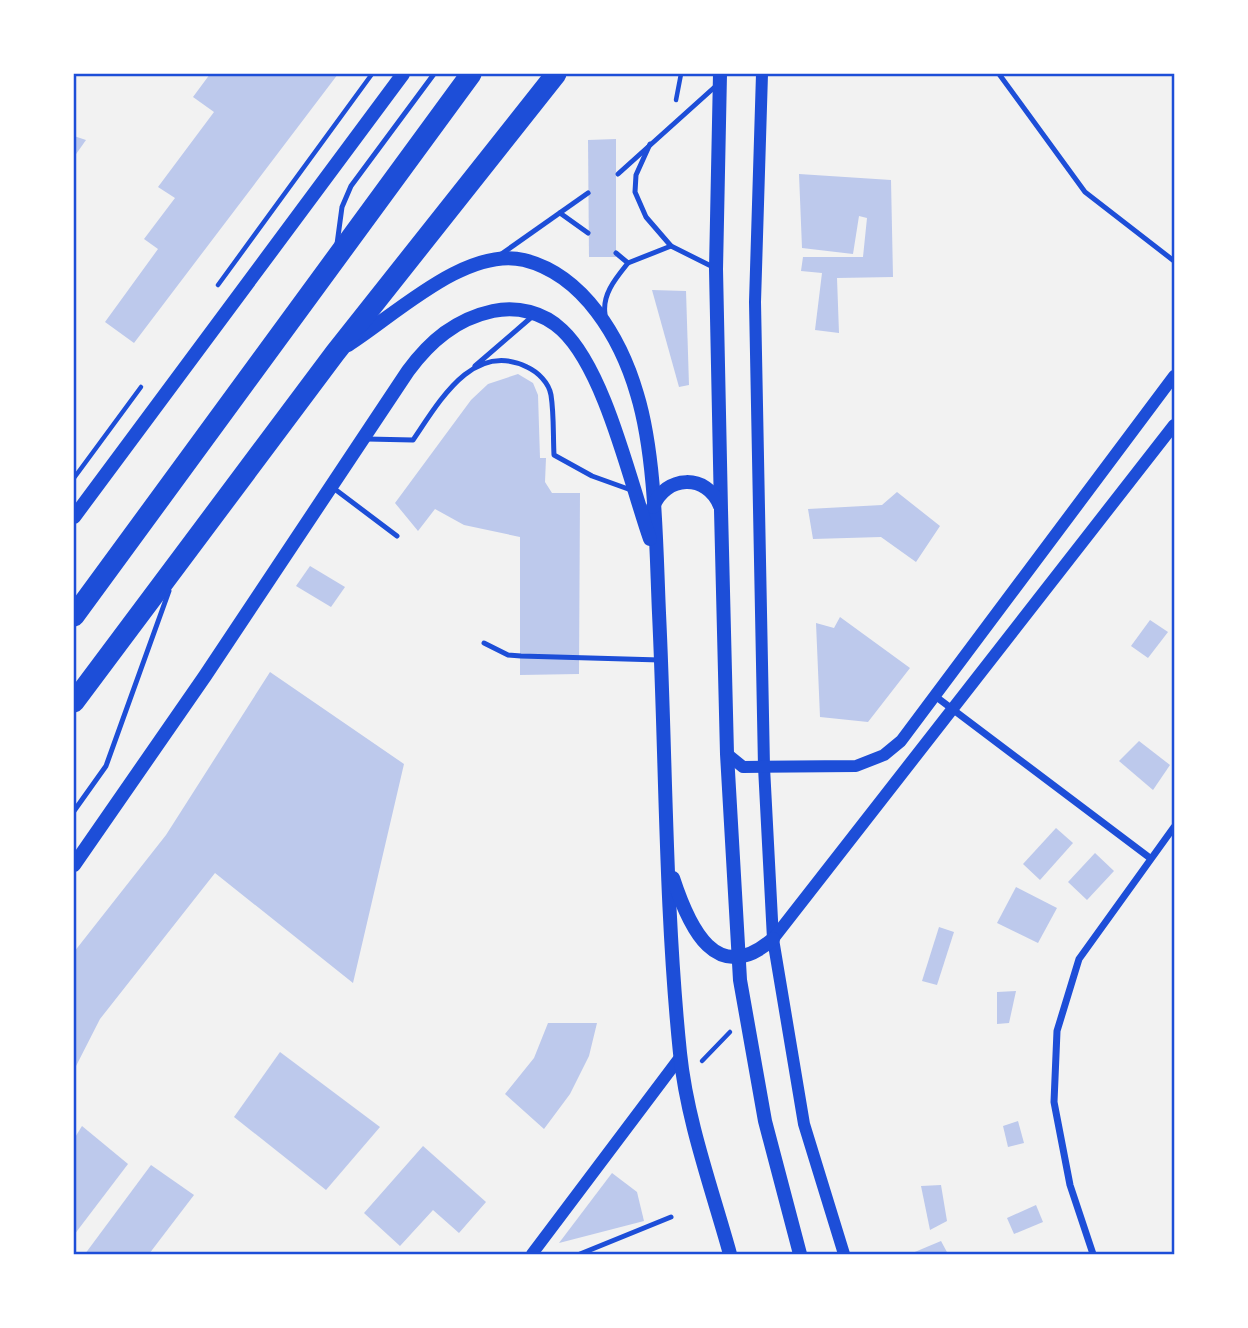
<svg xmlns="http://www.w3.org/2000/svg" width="1248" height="1328" viewBox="0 0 1248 1328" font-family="'Public Sans',sans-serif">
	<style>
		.building { fill: #bdc9ec }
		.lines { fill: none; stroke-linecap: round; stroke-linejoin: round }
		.path { stroke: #1d4ed8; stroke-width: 4.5 }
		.service { stroke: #1d4ed8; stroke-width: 5 }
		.minor { stroke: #1d4ed8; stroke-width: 7 }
		.tertiary { stroke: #1d4ed8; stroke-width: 12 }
		.secondary { stroke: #1d4ed8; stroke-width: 14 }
		.motorway { stroke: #1d4ed8; stroke-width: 21 }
		.neatline { fill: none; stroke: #1d4ed8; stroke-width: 2.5 }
	</style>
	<rect width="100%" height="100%" fill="#f2f2f2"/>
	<g class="building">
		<path d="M210,74H338L134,343L105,322L158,249L144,239L175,198L158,187L214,112L193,97Z"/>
		<path d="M74,136L86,140L74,157Z"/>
		<path d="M616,139V257H589L588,140Z"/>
		<path d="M799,174L891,180L893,277L837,278L839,333L815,330L822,273L801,271L803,257H863L867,218L859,216L853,254L802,248Z"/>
		<path d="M652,290L686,291L689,385L679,387Z"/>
		<path d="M518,374L533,383L538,395L540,458H546L545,482L552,493H580L579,674L520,675V537L464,525L435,509L418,531L395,503L471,400L488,384Z"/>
		<path d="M897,492L940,526L916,562L881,537L813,539L808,509L882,505Z"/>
		<path d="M310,566L345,587L331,607L296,586Z"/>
		<path d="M840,617L910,668L868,722L820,717L816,623L834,628Z"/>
		<path d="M1150,620L1168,632L1148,658L1131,646Z"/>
		<path d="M270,672L404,764L353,983L215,873L100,1019L74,1070V952L166,835Z"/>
		<path d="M1139,741L1170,765L1153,790L1119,761Z"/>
		<path d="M1056,828L1073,843L1040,880L1023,864Z"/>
		<path d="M1095,853L1114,871L1087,900L1068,882Z"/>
		<path d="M1016,887L1057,908L1038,943L997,923Z"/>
		<path d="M939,927L954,932L937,985L922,981Z"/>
		<path d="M1016,991L1009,1023L997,1024V992Z"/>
		<path d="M548,1023H597L589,1056L570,1094L544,1129L505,1094L534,1058Z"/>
		<path d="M280,1052L380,1127L326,1190L234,1117Z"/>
		<path d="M1018,1121L1024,1143L1008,1147L1003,1126Z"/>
		<path d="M82,1126L128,1164L74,1235V1139Z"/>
		<path d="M423,1146L486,1202L459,1233L433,1210L400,1246L364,1213Z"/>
		<path d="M151,1165L194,1195L149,1254H85Z"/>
		<path d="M612,1173L637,1192L644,1221L559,1243Z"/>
		<path d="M941,1185L947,1221L930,1230L921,1186Z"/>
		<path d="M1036,1205L1043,1222L1014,1234L1007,1218Z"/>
		<path d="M941,1241L948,1254H910Z"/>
	</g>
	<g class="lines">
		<g class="path">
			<path d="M676,100L681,74"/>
			<path d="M218,285L372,74"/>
			<path d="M74,478L141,387"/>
			<path d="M702,1061L730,1032"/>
		</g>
		<g class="service">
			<path d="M999,74L1085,192L1174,261"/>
			<path d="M650,144L636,175L635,192L646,217L671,246L713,267"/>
			<path d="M618,174L717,85"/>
			<path d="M560,213L588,233"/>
			<path d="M337,244L342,207L351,186L434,74"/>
			<path d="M500,255L588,193"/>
			<path d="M628,263L671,246"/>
			<path d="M605,314C602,294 616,278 628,263L616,253"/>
			<path d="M475,366L534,315"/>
			<path d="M367,439L413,440C439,402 473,340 527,367C538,372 549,383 551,395C554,414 553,435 554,455L592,476L631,490"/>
			<path d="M332,487L397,536"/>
			<path d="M484,643L508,655L521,656L660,660"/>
			<path d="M74,811L106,766L169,591"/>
			<path d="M580,1254L671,1217"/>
		</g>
		<g class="minor">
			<path d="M935,696L1150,858"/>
			<path d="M1093,1254L1070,1185L1054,1102L1057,1031L1079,959L1174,827"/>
		</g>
		<g class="tertiary">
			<path d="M762,74L755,302L764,767L773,939L804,1124L844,1254"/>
			<path d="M727,754L743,767L856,766L884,755L901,741L1174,376"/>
			<path d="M773,939L1174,425"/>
			<path d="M532,1254L681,1056"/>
		</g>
		<g class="secondary">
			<path d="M720,74L716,269L721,510L727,754L740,980L765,1121L800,1254"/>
			<path d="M348,345C394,316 466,246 524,260C584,275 621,339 637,394C656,456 656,547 659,613C666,759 665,907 680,1053C687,1121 712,1189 730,1254"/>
			<path d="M653,507C665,475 707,473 720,506"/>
			<path d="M74,517L403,74"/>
			<path d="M74,865L205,676L408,371C430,341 456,319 493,311C517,306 543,312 562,330C605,370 630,482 650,539"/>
			<path d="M673,878C689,927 716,988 773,939"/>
		</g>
		<g class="motorway">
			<path d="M74,616L471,74"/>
			<path d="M74,702L335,353L556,74"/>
		</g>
	</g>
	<rect width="1248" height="1328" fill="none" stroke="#ffffff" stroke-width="150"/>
	<rect x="75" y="75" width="1098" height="1178" class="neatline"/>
</svg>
